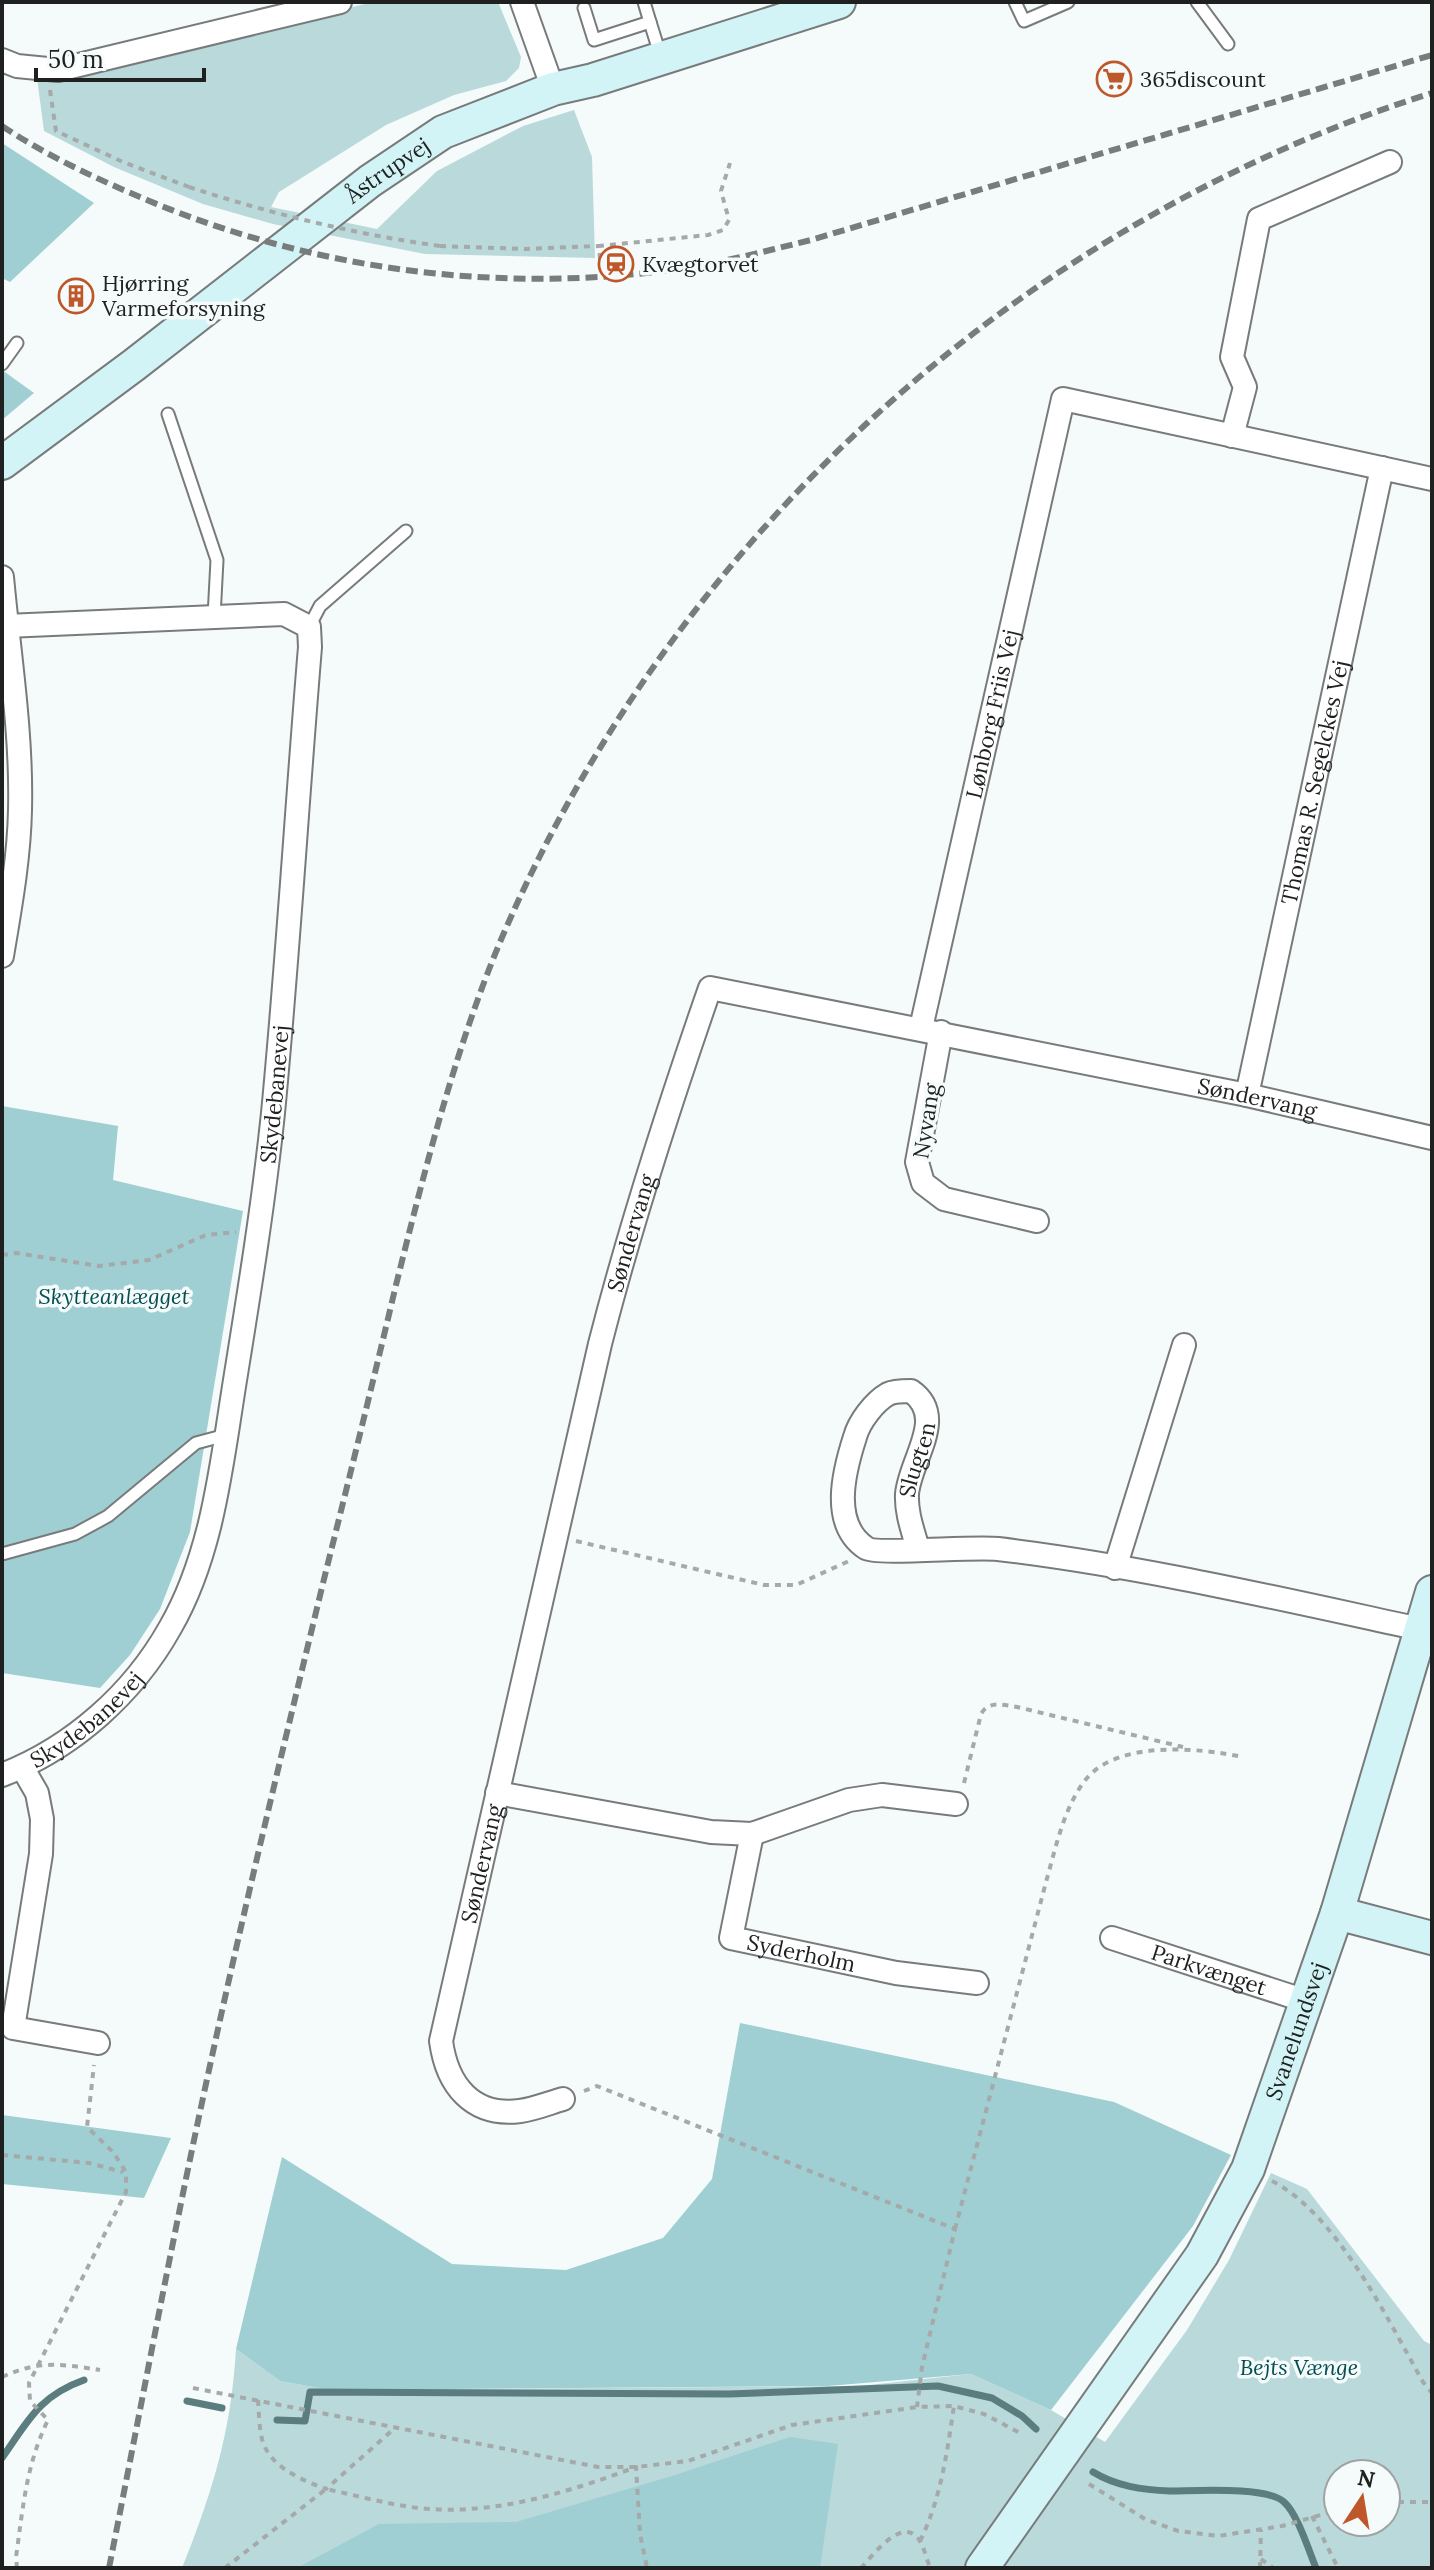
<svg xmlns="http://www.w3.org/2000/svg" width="1434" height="2570" viewBox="0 0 1434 2570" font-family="Lora,serif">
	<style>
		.green { fill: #b9d9db; fill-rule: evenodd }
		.forest { fill: #9fcfd2 }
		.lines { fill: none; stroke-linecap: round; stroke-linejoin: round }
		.stream { stroke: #5b7d7f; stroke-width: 7 }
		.lane-casing { stroke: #787b7b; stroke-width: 15 }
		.street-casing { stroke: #787b7b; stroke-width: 26 }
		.secondary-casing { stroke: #787b7b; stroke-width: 36 }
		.path { stroke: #a5a9a9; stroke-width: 4; stroke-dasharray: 6 6; stroke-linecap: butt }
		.lane { stroke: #fff; stroke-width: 11 }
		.street { stroke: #fff; stroke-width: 22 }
		.secondary { stroke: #d3f4f6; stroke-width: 32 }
		.rail { stroke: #797c7c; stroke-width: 6; stroke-dasharray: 12 6; stroke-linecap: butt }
		.path-bridge { stroke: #a5a9a9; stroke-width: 4; stroke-dasharray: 6 6; stroke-linecap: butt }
		.labels { text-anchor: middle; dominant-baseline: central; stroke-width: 7; stroke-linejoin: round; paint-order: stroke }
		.poi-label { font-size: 22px; fill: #1f2121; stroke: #f5fafa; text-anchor: start }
		.street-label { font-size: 22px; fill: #1f2121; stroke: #f5fafa }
		.park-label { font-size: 22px; font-style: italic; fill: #044e52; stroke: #f5fafa }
	</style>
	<rect width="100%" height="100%" fill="#f5fafa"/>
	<g class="green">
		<path d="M373,2H498L521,57L519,68L506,81L454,95L386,125L279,192L271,207L377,229L437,171L523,126L574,110L592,157L595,258L425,254L273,224L203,204L114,167L44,131L37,78L132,60Z"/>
		<path d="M1271,2173L1307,2189L1424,2341L1432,2345V2568H182C213,2491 231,2432 236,2349L280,2381L331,2390L859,2386L971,2374L1051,2410L1105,2442L1187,2330L1229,2260ZM1338,2474H1386V2522H1338Z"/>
	</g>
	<g class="forest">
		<path d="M2,143L94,203L10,282L2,278Z"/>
		<path d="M2,370L34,393L2,420Z"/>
		<path d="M2,1106L118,1126L113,1180L243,1211L190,1532L160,1609L130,1655L100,1688L2,1673Z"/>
		<path d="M740,2023L1114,2102L1231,2155L1193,2226L1051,2410L971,2374L828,2386L330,2390L280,2381L236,2349L282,2157L452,2264L566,2270L663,2238L712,2179Z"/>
		<path d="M2,2115L171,2138L144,2198L2,2184Z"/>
		<path d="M790,2437L838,2444L820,2568H297L379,2524L516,2522L672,2476Z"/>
	</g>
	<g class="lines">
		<g class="stream">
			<path d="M187,2401L222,2408"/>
			<path d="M277,2420L305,2421L310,2392L729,2394L938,2386L992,2398L1022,2416L1036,2429"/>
			<path d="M2,2458C28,2421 39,2396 84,2380"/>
			<path d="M1093,2472C1116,2486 1142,2490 1170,2491C1194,2491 1267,2486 1284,2502C1297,2513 1309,2551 1316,2568"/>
		</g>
		<g class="lane-casing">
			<g id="lane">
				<path d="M644,2L650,22"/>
				<path d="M1015,2L1024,21L1068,2"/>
				<path d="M1197,2L1228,44"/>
				<path d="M584,8L594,40L650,22L660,54"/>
				<path d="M2,364L17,343"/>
				<path d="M168,414L217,560L214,617"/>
				<path d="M309,627L320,606L406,531"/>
				<path d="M2,1554L75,1534L108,1516L196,1443L226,1435"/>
			</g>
		</g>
		<g class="street-casing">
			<g id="street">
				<path d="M522,2L553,89"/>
				<path d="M2,60L17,66L58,70L340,2"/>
				<path d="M1232,436L1245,387L1232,357L1259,219L1390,162"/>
				<path d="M2,577C9,654 22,733 20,810C19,859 10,908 2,956"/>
				<path id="s1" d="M921,1028L1063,399L1432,479"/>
				<path d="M941,1032L917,1162L923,1183L944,1199L1037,1221"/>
				<path id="s2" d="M1247,1095L1382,468"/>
				<path id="s3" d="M918,1549C913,1531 906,1513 907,1494C910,1459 948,1417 911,1391C904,1391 894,1391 888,1394C874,1402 859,1422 855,1437C844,1471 830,1524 866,1548C877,1555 974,1546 998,1549C1140,1566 1281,1599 1420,1629"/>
				<path d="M1115,1568L1184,1345"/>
				<path d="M22,1767L37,1793L42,1819L41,1854L13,2028L98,2043"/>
				<path id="s4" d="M2,1775C72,1748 133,1694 170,1628C214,1552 222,1459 236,1374C250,1287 264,1200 273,1113C288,958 297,802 310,647L309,627L284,614L6,626"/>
				<path d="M497,1793L711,1832L752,1834L849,1800L882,1795L956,1804"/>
				<path id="s5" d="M752,1834L731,1938L896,1973L977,1983"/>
				<path id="s6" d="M1112,1938L1306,2001"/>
				<path id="s7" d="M563,2099C549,2103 535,2109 520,2111C472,2117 447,2085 441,2041L600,1344C631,1223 669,1106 710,988L1247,1095L1432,1138"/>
			</g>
		</g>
		<g class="secondary-casing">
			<g id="secondary">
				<path id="s8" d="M2,463L134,365L370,181L443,132L553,89L593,80L839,2"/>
				<path d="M1337,1913L1432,1938"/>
				<path id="s9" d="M982,2568L1202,2255L1248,2169L1337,1913L1432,1592"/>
			</g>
		</g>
		<g class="path">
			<path d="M50,90L56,131L123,162L189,187"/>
			<path d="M440,246L526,249L599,246"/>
			<path d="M600,259L599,246L708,235L723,230L729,220L721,191L730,163"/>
			<path d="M2,1255L16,1253L99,1266L149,1260L206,1235L236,1232"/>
			<path d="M576,1541L764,1585H796L849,1561"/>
			<path d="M964,1783L981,1714C989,1700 1003,1705 1017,1707L1183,1747"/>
			<path d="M584,2091L597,2086L955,2229L922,2367L917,2407"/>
			<path d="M2,2155L89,2163L123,2172"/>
			<path d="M1272,2181C1337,2214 1388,2320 1423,2382L1432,2393"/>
			<path d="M955,2229L1046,1882C1056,1847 1064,1806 1087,1778C1120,1740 1200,1748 1243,1757"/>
			<path d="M2,2377C39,2360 61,2364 100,2370"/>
			<path d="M193,2388L598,2467H636L688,2461L792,2425L917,2407L954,2406L984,2414L1022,2434"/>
			<path d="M258,2400C259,2413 259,2427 262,2439C269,2467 302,2480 326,2489L396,2427"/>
			<path d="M1089,2484L1145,2519L1178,2531L1218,2536L1282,2526L1338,2510"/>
			<path d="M1386,2502H1432"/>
			<path d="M1312,2516L1338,2568"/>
			<path d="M920,2541C941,2499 947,2452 954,2406"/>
			<path d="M1261,2559L1273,2568"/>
			<path d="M17,2568L16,2557C23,2508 26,2465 48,2420L30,2401L29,2383L126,2192V2172L113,2152L87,2127L94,2065"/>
			<path d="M225,2568L326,2489C354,2495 383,2503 411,2507C488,2518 566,2493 636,2467L640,2534L647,2568"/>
			<path d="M861,2568C873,2555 905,2512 921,2543C925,2551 927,2560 930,2568"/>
			<path d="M1260,2568L1261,2530"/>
		</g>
		<use href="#lane" class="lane"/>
		<use href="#street" class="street"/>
		<use href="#secondary" class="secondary"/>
		<g class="rail">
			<path d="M2,126C47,156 97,179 147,200C309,268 489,293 663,271C713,265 762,252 811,240L1432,55"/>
			<path d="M109,2568C142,2402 173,2235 209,2070C245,1904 285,1740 325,1575C349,1479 373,1382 396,1285C425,1169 454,1053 500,942C670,542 1017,224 1432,93"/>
		</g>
		<path class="path-bridge" d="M189,187C272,214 354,234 440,246"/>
	</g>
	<defs>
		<g id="supermarket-ring" transform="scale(1.8)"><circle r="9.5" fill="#f5fafa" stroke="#be582a" stroke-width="1.5"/><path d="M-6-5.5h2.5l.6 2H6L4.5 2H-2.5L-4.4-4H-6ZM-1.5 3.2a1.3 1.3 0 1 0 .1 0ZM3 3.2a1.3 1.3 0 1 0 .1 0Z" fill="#be582a"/></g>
		<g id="station-ring" transform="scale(1.8)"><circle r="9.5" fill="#f5fafa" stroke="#be582a" stroke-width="1.5"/><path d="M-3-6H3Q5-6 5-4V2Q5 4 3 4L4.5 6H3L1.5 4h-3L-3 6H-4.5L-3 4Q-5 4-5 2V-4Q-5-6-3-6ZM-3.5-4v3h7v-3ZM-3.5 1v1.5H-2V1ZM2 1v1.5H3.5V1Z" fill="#be582a"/></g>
		<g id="building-ring" transform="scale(1.8)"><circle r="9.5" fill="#f5fafa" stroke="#be582a" stroke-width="1.5"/><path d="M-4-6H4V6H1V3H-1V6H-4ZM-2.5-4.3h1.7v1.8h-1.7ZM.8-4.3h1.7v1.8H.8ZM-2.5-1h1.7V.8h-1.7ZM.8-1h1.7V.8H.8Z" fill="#be582a"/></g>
	</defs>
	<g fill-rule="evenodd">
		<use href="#supermarket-ring" x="1114" y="79"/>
		<use href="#station-ring" x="616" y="264"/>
		<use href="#building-ring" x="76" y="296"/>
	</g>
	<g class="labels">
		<g class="poi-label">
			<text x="1140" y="79">365discount</text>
			<text x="642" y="264">Kvægtorvet</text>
			<text x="102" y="283">Hjørring<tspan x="102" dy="25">Varmeforsyning</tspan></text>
		</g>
		<g class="street-label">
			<text stroke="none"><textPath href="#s8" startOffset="484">Åstrupvej</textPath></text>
			<text stroke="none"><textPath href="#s1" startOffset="322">Lønborg Friis Vej</textPath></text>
			<text stroke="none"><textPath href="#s2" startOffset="320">Thomas R. Segelckes Vej</textPath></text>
			<text stroke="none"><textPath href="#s4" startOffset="774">Skydebanevej</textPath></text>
			<text stroke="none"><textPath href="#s7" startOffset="1810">Søndervang</textPath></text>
			<text transform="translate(926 1121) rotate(-81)">Nyvang</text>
			<text stroke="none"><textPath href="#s7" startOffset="994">Søndervang</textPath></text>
			<text stroke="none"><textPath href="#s3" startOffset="92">Slugten</textPath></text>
			<text stroke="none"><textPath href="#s4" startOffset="102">Skydebanevej</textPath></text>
			<text stroke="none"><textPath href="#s7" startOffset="346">Søndervang</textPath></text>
			<text stroke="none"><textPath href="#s5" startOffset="178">Syderholm</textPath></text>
			<text stroke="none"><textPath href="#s6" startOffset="102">Parkvænget</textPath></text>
			<text stroke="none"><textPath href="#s9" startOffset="626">Svanelundsvej</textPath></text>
		</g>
		<g class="park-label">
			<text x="114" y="1296">Skytteanlægget</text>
			<text x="1299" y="2367">Bejts Vænge</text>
		</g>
	</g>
	<rect width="1434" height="2570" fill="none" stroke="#1f2121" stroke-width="8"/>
	<g transform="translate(1362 2498) rotate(12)"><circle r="38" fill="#f5fafa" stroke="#9fa3a3" stroke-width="2"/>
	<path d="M0-6L14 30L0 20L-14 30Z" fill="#be582a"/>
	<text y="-12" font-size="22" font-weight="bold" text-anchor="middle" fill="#1f2121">N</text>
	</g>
	<path d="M36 68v12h168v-12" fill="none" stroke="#1f2121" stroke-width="4"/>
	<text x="48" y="68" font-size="24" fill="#1f2121" stroke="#f5fafa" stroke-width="6" paint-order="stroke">50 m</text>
</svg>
